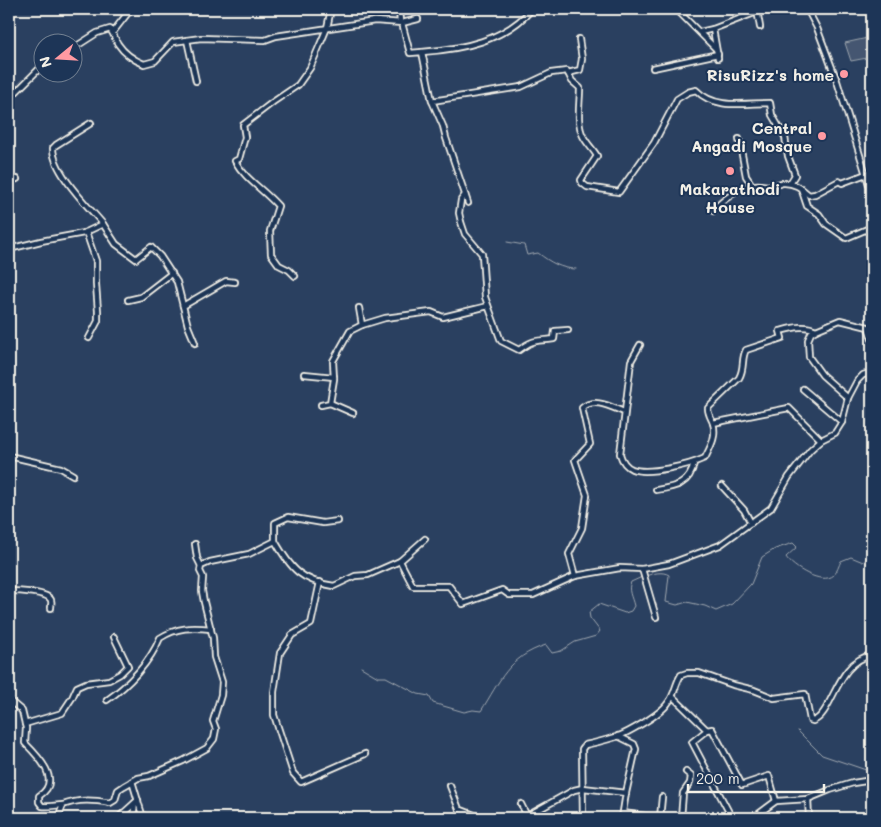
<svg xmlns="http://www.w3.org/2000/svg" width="881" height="827" viewBox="0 0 881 827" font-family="Mali,sans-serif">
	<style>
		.green { fill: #445771; stroke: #9ca4ac }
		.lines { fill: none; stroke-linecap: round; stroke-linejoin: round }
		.stream { stroke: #a1a8b0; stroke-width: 1 }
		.street-casing { stroke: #f4f1e8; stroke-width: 8 }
		.street { stroke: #1d3557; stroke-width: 4.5 }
		.poi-dot { fill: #ff9aa2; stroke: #1d3557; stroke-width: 2 }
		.labels { text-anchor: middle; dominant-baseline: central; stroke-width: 4; stroke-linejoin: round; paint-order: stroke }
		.poi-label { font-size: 16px; font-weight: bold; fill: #f4f1e8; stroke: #1d3557; text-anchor: end }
	</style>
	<rect width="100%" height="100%" fill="#2a4060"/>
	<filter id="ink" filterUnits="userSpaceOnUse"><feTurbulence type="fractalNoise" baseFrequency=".02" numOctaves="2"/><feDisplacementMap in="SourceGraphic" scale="10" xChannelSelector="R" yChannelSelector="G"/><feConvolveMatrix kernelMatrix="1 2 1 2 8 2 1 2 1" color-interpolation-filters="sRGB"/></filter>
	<g filter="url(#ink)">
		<path class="green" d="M872,37V57L851,61L845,43Z"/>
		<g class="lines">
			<g class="stream">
				<path d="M507,242L524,245L527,255L538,253C550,262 561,269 576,269"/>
				<path d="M646,576C653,573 663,571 669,575L666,602L677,605L687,602L705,606L716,611L732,604L751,584L762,557L775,549L793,543L797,547L786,557C792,567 822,586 834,575C837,572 839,565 841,561L851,557L863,562L872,554"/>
				<path d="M361,667L378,677H386L418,694L429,696L433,703L464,712L473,710L481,711C500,681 508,657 546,645L552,653L561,651L575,642L596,636L600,631L590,618L589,612L599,604L625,613L631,611L634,606C632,597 627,590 631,582L642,577"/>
				<path d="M798,731L822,755L866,770L872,771"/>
			</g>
			<g class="street-casing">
				<g id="street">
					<path d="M399,9L400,22"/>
					<path d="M676,9L716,49"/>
					<path d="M807,9L817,28L837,81L872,194"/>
					<path d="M757,10L760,27"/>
					<path d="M418,19L402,23L410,53L422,52L432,101L443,126L446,138L468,203"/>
					<path d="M113,32L131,9"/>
					<path d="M700,32L713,29"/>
					<path d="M187,40L196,81"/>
					<path d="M72,49L97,33L110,29C114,34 115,39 118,44C124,53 134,60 144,64L155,61L173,42L201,38L265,40L276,36L375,21L402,23"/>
					<path d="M422,52C463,49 504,41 532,9"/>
					<path d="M718,58L713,29L757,12"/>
					<path d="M653,68L718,54"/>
					<path d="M568,73L580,70L582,59L579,39"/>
					<path d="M9,99L42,66"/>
					<path d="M432,101L521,87L551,73L567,71L572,81L580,88C580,103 576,122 583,136C587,144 593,149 597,156L581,180L582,183L587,187L619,192L654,143L677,99L688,92L696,90C715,110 745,103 770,103L772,115L785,137L788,156L795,175L790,183"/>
					<path d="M91,123L56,145L53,148C53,172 87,205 103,224"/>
					<path d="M739,139L746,176L752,185"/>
					<path d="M9,182L17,179"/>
					<path d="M801,188L807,206L819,214L826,224L846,238L872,227"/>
					<path d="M465,195L461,200L459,213L461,222L465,234L482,254L485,297L501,341L519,350C535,338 536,342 554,339L555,331L568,330"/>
					<path d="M713,211C722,200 740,187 755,185C761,184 765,186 771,186C775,186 778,184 782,183C794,182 801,188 809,195L815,194L839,181L842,183L866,174"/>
					<path d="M86,232L96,261V284L98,311V321L89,338"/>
					<path d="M9,247V249L41,241L84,233L103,224L116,244L136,259L151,247L160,256L177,282L188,326L195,343"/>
					<path d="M295,276L289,270L279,265L271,254L270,231L278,206C264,190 245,179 235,161L239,159L245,137L243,125L273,102L298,85L310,68L319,47L327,28L331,9"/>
					<path d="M128,300L141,297L172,273"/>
					<path d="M183,306L226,281L235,282"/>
					<path d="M359,308L362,325"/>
					<path d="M816,330L811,333L808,340L809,357L822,375L848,398"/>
					<path d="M640,345L631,361L620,454C622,461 625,466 632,469C648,475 690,465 705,458C711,446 717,436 713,423C711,418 708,414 708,408L739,378C745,368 741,358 746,350L782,338L780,331C792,328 805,324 816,330L840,320L868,327L872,339"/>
					<path d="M304,374L334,377"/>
					<path d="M803,389L842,422"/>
					<path d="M330,403L353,413"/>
					<path d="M321,405L330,403L334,379L333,361L350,331L362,325L385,318L431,312L443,317L488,306"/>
					<path d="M713,423L789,408L821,440"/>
					<path d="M9,456L61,468L73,475"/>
					<path d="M722,486L744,510L751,523"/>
					<path d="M656,490C675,487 690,485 694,463"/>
					<path d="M425,539L400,561L413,586H449L463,604L502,590L509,595H533L575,576L620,568L642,569L669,564L720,545L771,508L789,477L810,450L821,440L835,433L842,422L848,398L857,381L863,375L872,372"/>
					<path d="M275,541V523L288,517L323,523L338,521"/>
					<path d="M195,544L197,558L201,566"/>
					<path d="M642,569L656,617"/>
					<path d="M575,576L569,554L582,528L587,495L575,460L590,444L582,408C594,397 611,407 624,412"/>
					<path d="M320,582L311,624L292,635L280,653L274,692V715L293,773L301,782L365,754"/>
					<path d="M9,591C17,591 48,592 51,600C52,603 51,605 51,608"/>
					<path d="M673,697L707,730L712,729L742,785L769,776L776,801L808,799L830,790L853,783L872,780"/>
					<path d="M9,700L22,711L26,728L25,743C38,756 63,781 39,796V802L42,806C49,807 56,805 63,805"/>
					<path d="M107,700C129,685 150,662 160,638C177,627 192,627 211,629"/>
					<path d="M25,724L62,713L72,698L77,687L86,683L109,680L120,674L128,666L114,637"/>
					<path d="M707,730L692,742L732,818"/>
					<path d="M618,736L634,744L636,749L626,793"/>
					<path d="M132,781L143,818"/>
					<path d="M450,786L459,809L482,818"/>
					<path d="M808,799L809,818"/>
					<path d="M521,804L527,816"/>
					<path d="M623,813L660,818L662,797"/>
					<path d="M58,818L63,805C79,799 93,800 110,803L115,800L118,790L124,786L138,778L149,776L183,761L207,748L214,739L216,729L213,721L221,695L222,682L214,657L213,638L204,602L202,591L203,577L200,571L201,566L210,562L249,554L275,541C291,569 301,581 334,586L355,576L368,575L400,561"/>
					<path d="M118,818L138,800"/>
					<path d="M133,818L135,803"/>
					<path d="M527,818V816L574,790L583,788L626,793L622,818"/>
					<path d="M583,818L582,749L585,745C595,743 606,740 616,737C628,733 661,714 668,703C675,695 675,684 681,675L687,673H699L733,685L754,690L774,698L805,694L810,720L813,721C833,715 836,661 872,655"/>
					<path d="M681,818L683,793L690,783L691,776L686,772"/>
					<path d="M753,818L776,801"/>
				</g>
			</g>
			<use href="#street" class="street"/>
		</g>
	</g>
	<g class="poi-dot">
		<circle cx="844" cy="74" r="5"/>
		<circle cx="822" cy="136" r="5"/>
		<circle cx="730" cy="171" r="5"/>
	</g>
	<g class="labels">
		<g class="poi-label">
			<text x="834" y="74">RisuRizz's home</text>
			<text x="812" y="127">Central<tspan x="812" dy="18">Angadi Mosque</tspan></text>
			<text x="730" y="188" text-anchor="middle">Makarathodi<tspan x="730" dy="18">House</tspan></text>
		</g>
	</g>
	<rect width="881" height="827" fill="none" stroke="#1d3557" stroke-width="30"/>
	<rect x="15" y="15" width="851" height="797" fill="none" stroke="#f4f1e8" stroke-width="2" filter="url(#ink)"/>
	<g transform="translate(58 58) rotate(252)"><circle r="24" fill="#1d3557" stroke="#738091"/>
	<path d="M0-4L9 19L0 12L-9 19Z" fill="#ff9aa2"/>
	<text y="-8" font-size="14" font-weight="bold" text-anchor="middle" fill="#f4f1e8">N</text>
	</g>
	<path d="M688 784v8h136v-8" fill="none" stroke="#f4f1e8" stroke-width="2.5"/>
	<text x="696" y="784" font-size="15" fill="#f4f1e8" stroke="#1d3557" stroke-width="4" paint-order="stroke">200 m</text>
</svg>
